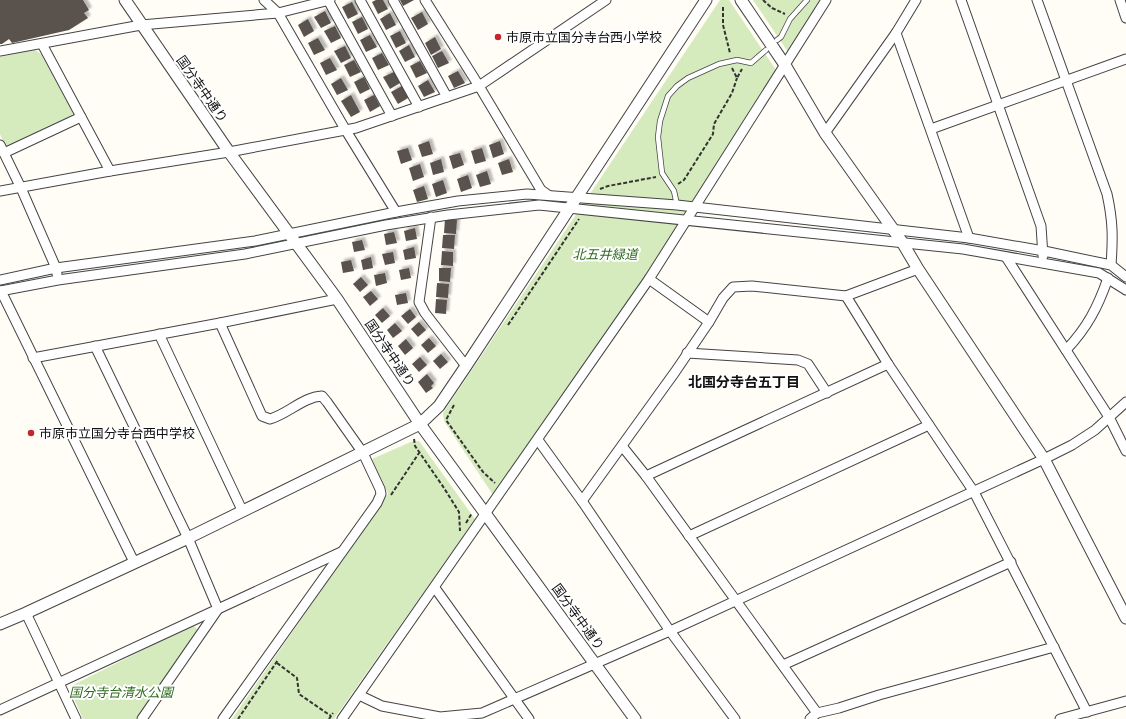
<svg xmlns="http://www.w3.org/2000/svg" width="1126" height="719" viewBox="0 0 1126 719" font-family="'Roboto Serif','Noto Sans JP',serif">
	<style>
		.green { fill: #d5ebbd }
		.building { fill: #5a524d; filter: url(#shadow) }
		.lines { fill: none; stroke-linecap: round; stroke-linejoin: round }
		.service-casing { stroke: #444; stroke-width: 6 }
		.minor-casing { stroke: #444; stroke-width: 11 }
		.tertiary-casing { stroke: #444; stroke-width: 13 }
		.path { stroke: #333; stroke-width: 2; stroke-dasharray: 4 2; stroke-linecap: butt }
		.service { stroke: #fff; stroke-width: 4.5 }
		.minor { stroke: #fff; stroke-width: 9 }
		.tertiary { stroke: #fff; stroke-width: 11 }
		.poi-dot { fill: #c4262e; stroke: #fff; stroke-width: 1.5 }
		.labels { text-anchor: middle; dominant-baseline: central; stroke-width: 4; stroke-linejoin: round; paint-order: stroke }
		.poi-label { font-size: 13px; fill: #111; stroke: #fff; text-anchor: start }
		.street-label { font-size: 13px; fill: #111; stroke: #fff }
		.park-label { font-size: 13px; font-style: italic; fill: #2f6b1f; stroke: #fff }
		.neighbourhood-label { font-size: 14px; font-weight: bold; fill: #111; stroke: #fff }
	</style>
	<defs>
		<filter id="shadow"><feDropShadow dx="3" dy="-3" stdDeviation="1" flood-color="#0004"/></filter>
	</defs>
	<rect width="100%" height="100%" fill="#fffdf5"/>
	<g class="green">
		<path d="M720,0H729L776,70L644,278L493,495L444,421L443,413Z"/>
		<path d="M753,0H821L788,52Z"/>
		<path d="M35,50L41,54L73,113L72,117L9,147L5,146L0,134V57Z"/>
		<path d="M413,441H419L475,519L334,719H232L388,494L372,459Z"/>
		<path d="M193,625L198,630L136,719H83L70,690L73,685Z"/>
	</g>
	<g class="building">
		<path d="M0,0H83L89,10L84,13L88,18L69,30L12,43L9,39L2,44H0Z"/>
		<path d="M376,0H383L388,9L378,14L372,2Z"/>
		<path d="M400,0H414L403,6Z"/>
		<path d="M352,2L358,14L348,19L342,7Z"/>
		<path d="M325,11L331,23L321,28L314,17Z"/>
		<path d="M422,12L428,24L418,30L411,18Z"/>
		<path d="M390,13L396,25L386,30L380,19Z"/>
		<path d="M362,17L368,29L358,34L352,22Z"/>
		<path d="M308,19L314,31L304,37L298,25Z"/>
		<path d="M335,26L341,38L331,43L324,31Z"/>
		<path d="M400,31L406,43L396,48L390,36Z"/>
		<path d="M370,35L377,47L366,52L360,40Z"/>
		<path d="M435,37L441,49L431,55L425,43Z"/>
		<path d="M318,38L325,50L314,55L308,43Z"/>
		<path d="M409,45L415,57L405,62L399,51Z"/>
		<path d="M345,46L351,58L341,63L334,51Z"/>
		<path d="M442,51L449,63L438,68L432,56Z"/>
		<path d="M382,53L389,65L378,70L372,58Z"/>
		<path d="M330,58L337,70L326,75L320,63Z"/>
		<path d="M354,60L361,72L350,77L344,65Z"/>
		<path d="M420,61L427,73L416,78L410,66Z"/>
		<path d="M458,71L465,83L454,88L448,76Z"/>
		<path d="M394,72L400,83L390,89L383,77Z"/>
		<path d="M364,77L370,89L360,94L354,82Z"/>
		<path d="M341,78L348,90L337,95L331,84Z"/>
		<path d="M428,80L435,92L424,97L418,86Z"/>
		<path d="M402,86L408,98L398,104L391,92Z"/>
		<path d="M351,95L360,112L351,117L341,101Z"/>
		<path d="M374,95L380,106L370,112L364,100Z"/>
		<path d="M429,141L433,154L422,157L418,145Z"/>
		<path d="M500,141L504,154L493,158L489,145Z"/>
		<path d="M408,148L412,160L401,164L397,151Z"/>
		<path d="M482,148L486,161L475,164L471,151Z"/>
		<path d="M460,153L464,165L453,169L449,156Z"/>
		<path d="M441,159L444,172L433,175L430,163Z"/>
		<path d="M509,159L513,172L502,175L498,163Z"/>
		<path d="M420,164L424,177L413,181L409,168Z"/>
		<path d="M487,171L491,184L480,187L476,175Z"/>
		<path d="M468,175L472,188L461,192L457,179Z"/>
		<path d="M443,180L447,193L436,197L432,184Z"/>
		<path d="M424,186L428,199L417,202L413,190Z"/>
		<path d="M445,219L457,220L456,234L444,233Z"/>
		<path d="M415,228L417,239L406,241L404,231Z"/>
		<path d="M394,232L397,243L386,245L384,234Z"/>
		<path d="M443,235H455L454,249L442,248Z"/>
		<path d="M362,240L365,250L354,252L352,242Z"/>
		<path d="M414,247L416,258L405,260L403,250Z"/>
		<path d="M442,251L453,252V266L441,265Z"/>
		<path d="M393,252L395,263L385,265L382,254Z"/>
		<path d="M371,257L373,268L363,270L361,260Z"/>
		<path d="M351,260L354,271L343,273L341,262Z"/>
		<path d="M409,268L411,278L401,280L399,270Z"/>
		<path d="M439,268H451L450,282L439,281Z"/>
		<path d="M385,273L387,283L376,286L374,275Z"/>
		<path d="M361,277L368,285L360,292L353,284Z"/>
		<path d="M437,283L449,284L448,298L436,297Z"/>
		<path d="M371,291L378,299L370,306L363,297Z"/>
		<path d="M406,293L408,303L397,305L395,295Z"/>
		<path d="M436,299L447,300L446,314L435,313Z"/>
		<path d="M383,308L390,316L382,323L375,315Z"/>
		<path d="M410,309L416,317L408,324L401,316Z"/>
		<path d="M419,322L426,330L418,337L411,329Z"/>
		<path d="M395,323L402,331L393,338L387,330Z"/>
		<path d="M429,338L436,346L428,353L421,345Z"/>
		<path d="M406,339L413,348L405,355L398,346Z"/>
		<path d="M441,354L448,362L440,369L433,361Z"/>
		<path d="M420,357L427,365L419,372L412,364Z"/>
		<path d="M427,374L434,383L431,386L433,388L426,393L418,382Z"/>
	</g>
	<g class="lines">
		<g class="service-casing">
			<g id="service">
				<path d="M777,40L781,37L790,19L807,0"/>
				<path d="M677,205L674,191L662,173L658,137L660,121L668,96L677,86L688,78L719,64L737,60L751,63L766,50"/>
			</g>
		</g>
		<g class="minor-casing">
			<g id="minor">
				<path d="M264,0L278,13L345,129L396,212"/>
				<path d="M328,0L392,116"/>
				<path d="M360,0L419,107"/>
				<path d="M393,0L447,97"/>
				<path d="M425,0L479,86L541,190L548,195"/>
				<path d="M961,0L1041,226L1043,256"/>
				<path d="M1037,0L1107,194C1113,221 1113,238 1111,265"/>
				<path d="M1120,0L1126,18"/>
				<path d="M896,33L969,238"/>
				<path d="M42,44L110,171"/>
				<path d="M0,51L141,25L278,13L330,0"/>
				<path d="M931,129L1126,59"/>
				<path d="M825,133L896,33L916,0"/>
				<path d="M0,145L21,188L56,268L57,274"/>
				<path d="M4,153L81,117"/>
				<path d="M0,191L110,171L229,152L356,128L479,86L606,0"/>
				<path d="M431,217L419,302L425,313L466,366"/>
				<path d="M1006,257L1109,417L1126,451"/>
				<path d="M649,279L709,322"/>
				<path d="M0,280L56,268L255,241L396,212L458,201L527,194L677,205L969,238L1044,251L1111,265L1126,277"/>
				<path d="M0,291L58,280L245,254L386,225L448,215L539,205L963,249L1099,273L1126,290"/>
				<path d="M1,291L134,562"/>
				<path d="M846,296L888,364L974,492L1087,712"/>
				<path d="M220,323L262,416L270,419C288,414 303,397 322,396L327,402L363,453L380,489L381,494L377,503L223,719"/>
				<path d="M159,334L242,510"/>
				<path d="M95,346L188,538L218,609L142,719"/>
				<path d="M1066,350C1087,328 1098,307 1108,278"/>
				<path d="M687,353L798,360L808,364L827,393"/>
				<path d="M33,358L220,323L337,299"/>
				<path d="M538,440L582,501L670,631L735,719"/>
				<path d="M622,446L646,476L817,713"/>
				<path d="M646,476L888,364"/>
				<path d="M582,501L675,372L709,322L723,298L733,287L752,286L846,296L918,269"/>
				<path d="M689,536L929,425"/>
				<path d="M435,588L529,719"/>
				<path d="M26,613L76,719"/>
				<path d="M783,665L1011,562"/>
				<path d="M359,695L382,706L440,717L482,713L670,631L1044,459L1072,445L1095,430L1126,402"/>
				<path d="M0,710L341,552"/>
				<path d="M342,719L649,279L826,0"/>
				<path d="M810,719L817,713L839,708L879,695L1054,647"/>
				<path d="M1060,719L1126,701"/>
			</g>
		</g>
		<g class="tertiary-casing">
			<g id="tertiary">
				<path d="M125,0L229,152L337,299L420,424L635,719"/>
				<path d="M741,0L785,65L825,133L902,242L918,269L1044,459L1126,618"/>
				<path d="M0,624L26,613L188,538L420,424L439,406L466,366L706,0"/>
			</g>
		</g>
		<g class="path">
			<path d="M763,0L772,8L785,14"/>
			<path d="M723,7V25L730,53"/>
			<path d="M732,68L737,78L742,69"/>
			<path d="M678,184L684,180L713,134L714,124L732,93L737,78"/>
			<path d="M600,189L608,186L656,177"/>
			<path d="M508,325L579,219"/>
			<path d="M454,405L446,420L483,472L495,483"/>
			<path d="M414,439L415,446L444,488L459,512L460,531"/>
			<path d="M391,495L419,453"/>
			<path d="M466,523L472,513"/>
			<path d="M277,663L297,678L299,694L331,716"/>
			<path d="M238,719L278,660"/>
			<path d="M329,719L333,713"/>
		</g>
		<use href="#service" class="service"/>
		<use href="#minor" class="minor"/>
		<use href="#tertiary" class="tertiary"/>
	</g>
	<g class="poi-dot">
		<circle cx="498" cy="37" r="4"/>
		<circle cx="31" cy="433" r="4"/>
	</g>
	<g class="labels">
		<g class="poi-label">
			<text x="506" y="37">市原市立国分寺台西小学校</text>
			<text x="39" y="433">市原市立国分寺台西中学校</text>
		</g>
		<g class="street-label">
			<text transform="translate(202 89) rotate(55)">国分寺中通り</text>
			<text transform="translate(390 353) rotate(56)">国分寺中通り</text>
			<text transform="translate(578 617) rotate(54)">国分寺中通り</text>
		</g>
		<g class="park-label">
			<text x="605" y="254">北五井緑道</text>
			<text x="121" y="692">国分寺台清水公園</text>
		</g>
		<g class="neighbourhood-label">
			<text x="744" y="382">北国分寺台五丁目</text>
		</g>
	</g>
</svg>
